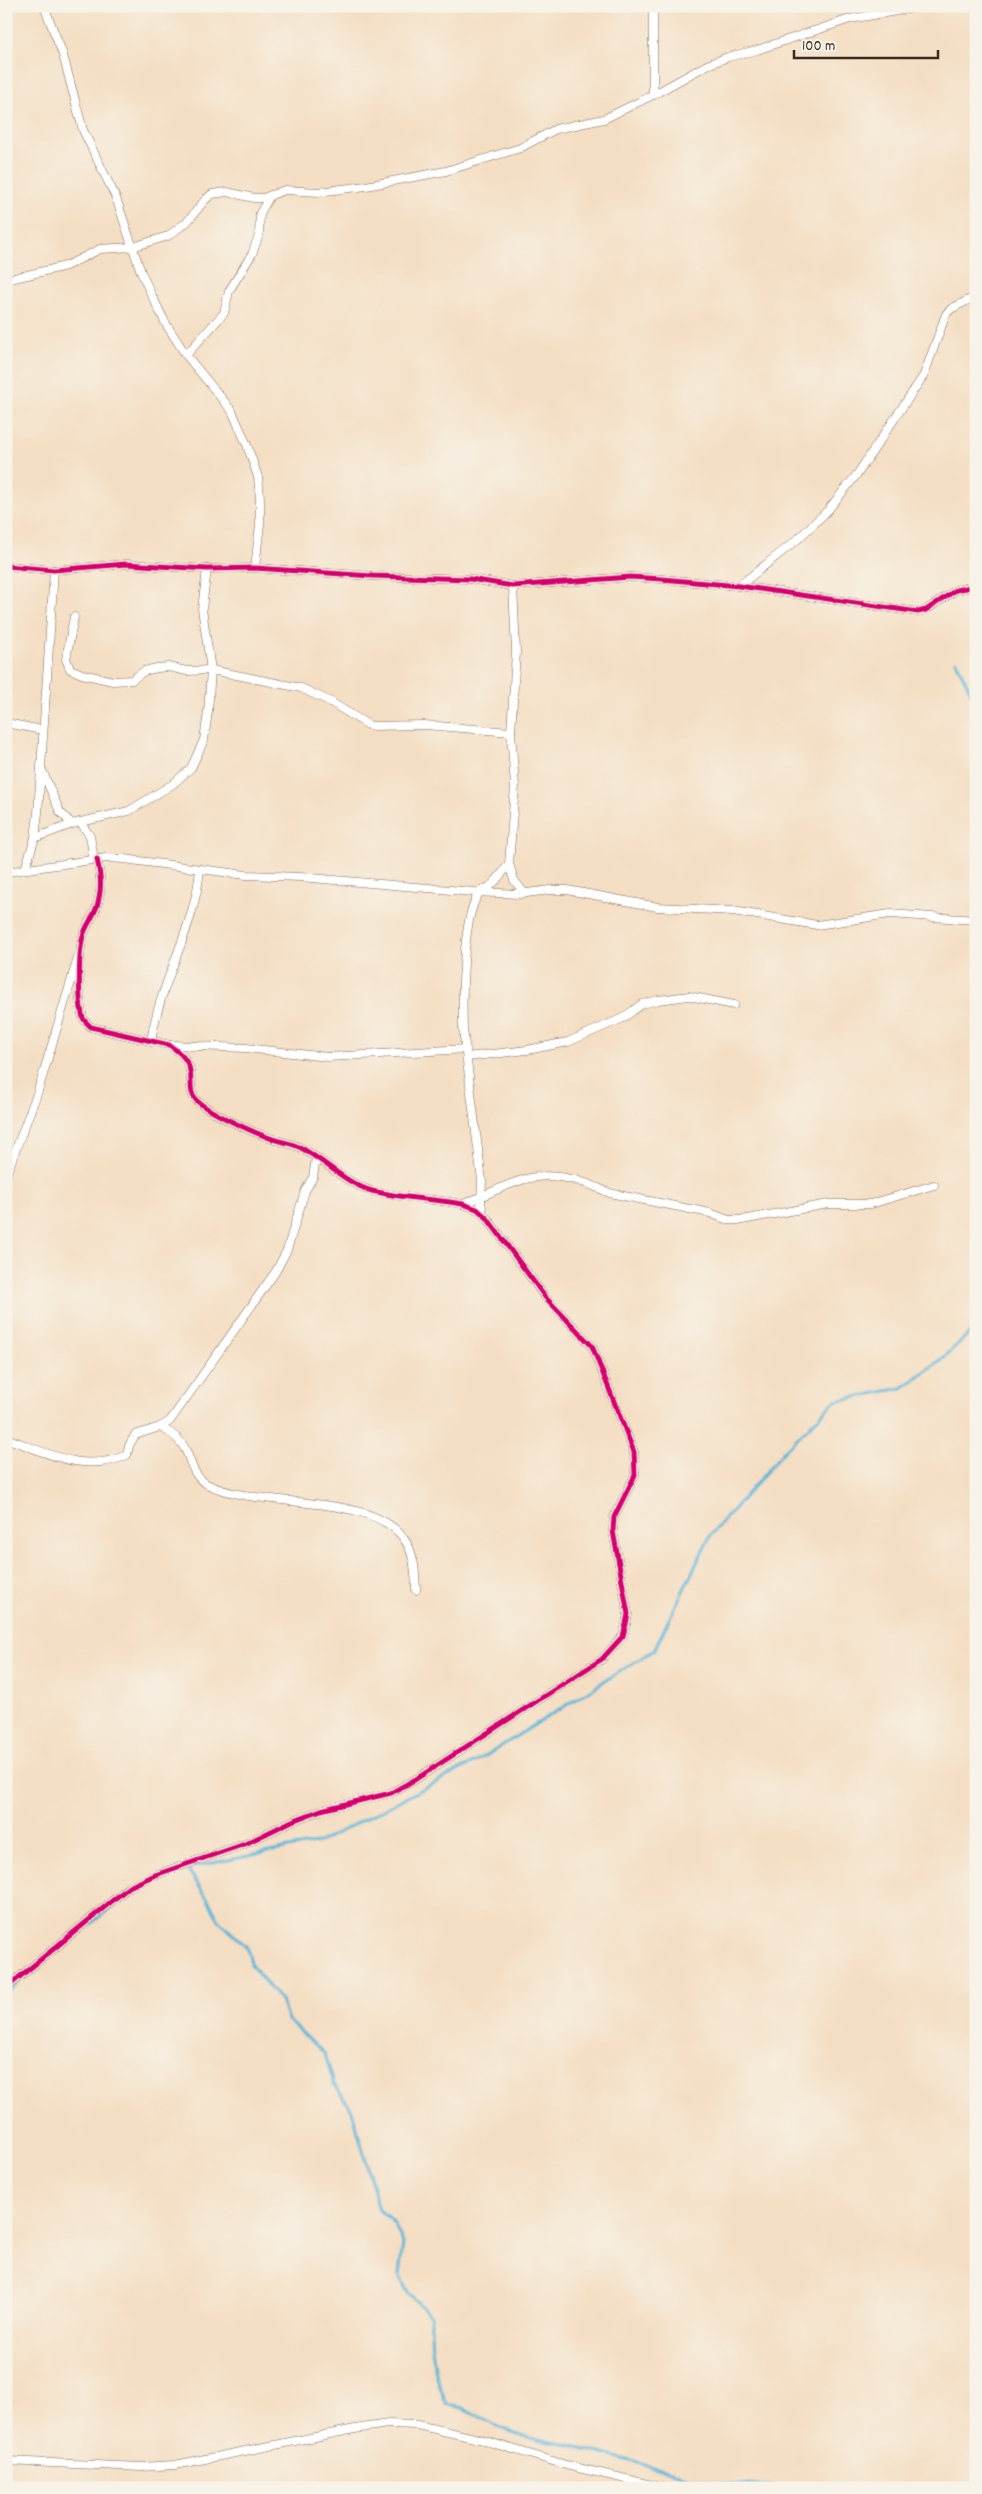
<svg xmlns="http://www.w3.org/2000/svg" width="982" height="2494" viewBox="0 0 982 2494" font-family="Dekko,sans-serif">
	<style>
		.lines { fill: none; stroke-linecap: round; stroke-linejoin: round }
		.stream { stroke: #5bb5d8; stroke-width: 3 }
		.street-casing { stroke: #7c6958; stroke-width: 9 }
		.street { stroke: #fff; stroke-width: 8 }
		.cycleway-casing { stroke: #f7f3e8; stroke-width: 8 }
		.cycleway { stroke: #d6006c; stroke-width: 5 }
	</style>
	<rect width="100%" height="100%" fill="#f7f3e8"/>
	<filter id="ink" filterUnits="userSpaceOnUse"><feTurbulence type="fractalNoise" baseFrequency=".02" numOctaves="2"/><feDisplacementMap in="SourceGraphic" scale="10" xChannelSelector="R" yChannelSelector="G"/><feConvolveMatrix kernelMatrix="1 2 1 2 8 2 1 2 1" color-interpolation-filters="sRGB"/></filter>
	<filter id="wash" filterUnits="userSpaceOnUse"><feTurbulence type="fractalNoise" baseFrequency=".0096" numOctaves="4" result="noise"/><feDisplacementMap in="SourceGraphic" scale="20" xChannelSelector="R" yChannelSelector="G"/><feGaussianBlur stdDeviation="1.12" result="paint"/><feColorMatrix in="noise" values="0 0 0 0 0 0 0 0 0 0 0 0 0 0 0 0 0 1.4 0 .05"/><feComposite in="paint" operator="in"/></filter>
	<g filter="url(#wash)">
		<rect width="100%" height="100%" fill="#f4dec3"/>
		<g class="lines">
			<g class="stream">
				<path d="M956,661L976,703"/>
				<path d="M187,1868L209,1901L219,1921L246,1946L252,1966L281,2001L288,2020L325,2054L334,2084L352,2110L379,2210L394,2223L403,2243L399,2275L408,2293L431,2316C430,2348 434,2375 447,2405L464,2408L500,2428L537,2440L570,2445L716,2484L821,2488"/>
				<path d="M84,1929L131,1892L187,1868L320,1842L479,1760L654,1650L710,1536L786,1449L835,1401L902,1388L941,1360L976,1327"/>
				<path d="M6,1993L17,1984"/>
			</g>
		</g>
	</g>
	<g filter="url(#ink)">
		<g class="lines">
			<g class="street-casing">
				<g id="street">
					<path d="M44,6L63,55L83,130L116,198L141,272L152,296L166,324L186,355L232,411L247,445L258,477L260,498V524L255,568"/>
					<path d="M653,95V6"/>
					<path d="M6,280L66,266L100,249L133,247L168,236L187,222L205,200L212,194L227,192L254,198H263L285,190L318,192L366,186L446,171L520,148L556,129L604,119L653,95L707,65L728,57L757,50L850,19L925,6"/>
					<path d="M186,355L224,313L229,291L252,254L259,235L260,213L270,196"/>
					<path d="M6,566L54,570L126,564L207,569L255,568L372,576L470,579L513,586L630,577L662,579L739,586L918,612L926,610L956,590L976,586"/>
					<path d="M513,586L516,652L511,732L515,786L509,864L514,880L524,893"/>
					<path d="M739,586L798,539L828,510L858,473L924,375L946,314L951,309L976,296"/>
					<path d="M74,617L66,659L70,669L82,674L113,681L132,680L144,671L157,668L168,667L187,671L211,670L301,688L329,701L370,726L425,725L511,732"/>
					<path d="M6,723L42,730"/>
					<path d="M42,770L60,812L72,824"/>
					<path d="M80,822L90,836L94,860"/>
					<path d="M35,838L72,824L129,811L173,784L191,768L204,740L208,712L211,670L202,609L207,569"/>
					<path d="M25,869L35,838L38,813L54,570"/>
					<path d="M6,872L106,858L124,859L246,875L300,877L474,892L519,894L550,890H567L658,907L733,911L817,925L890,914L976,920"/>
					<path d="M151,1042C159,983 195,929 200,869"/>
					<path d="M171,1045L246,1048L328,1057L466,1049"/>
					<path d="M467,1057L527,1050L568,1042L623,1018L642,1004L658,1000L689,996L734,1005"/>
					<path d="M6,1175L38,1091L78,958"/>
					<path d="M463,1204C483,1197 502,1186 522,1180C551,1171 583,1180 609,1193L710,1213L728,1220H742L828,1204H871L934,1185"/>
					<path d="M483,1214L481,1202L482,1181L463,1029C462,999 462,917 479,893C481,890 486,889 489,887C497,881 503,872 509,864"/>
					<path d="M160,1427C171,1432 182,1441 187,1453C192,1465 194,1477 207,1484C258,1510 371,1491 404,1539C415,1554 415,1572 416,1590"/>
					<path d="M6,1438C47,1453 84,1474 127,1455L129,1446L135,1435L160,1427L170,1421L276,1271L287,1250L305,1191L313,1177L316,1158"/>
					<path d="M6,1988L129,1887L155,1875L245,1844L292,1821L321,1810L391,1793L416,1779L602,1659L623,1636L626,1624L628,1614L613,1531L614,1517L635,1475L634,1452L592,1346L545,1297L487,1218L477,1209L463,1204C433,1199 401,1198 372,1191C347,1184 326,1162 303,1149C293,1143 279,1142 267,1137C251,1131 208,1112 196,1100C183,1086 204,1067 169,1045L91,1027C88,1024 85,1022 83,1018C78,1001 78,950 84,933C89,920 97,913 99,898C102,885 100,873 97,859"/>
					<path d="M6,2461L141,2467L175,2465L355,2429L388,2424L417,2425L479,2439L566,2465L664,2488"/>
				</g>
			</g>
			<use href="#street" class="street"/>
			<g class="cycleway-casing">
				<g id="cycleway">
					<path d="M6,566L54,570L126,564L207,569L255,568L372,576L470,579L513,586L630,577L662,579L739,586L918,612L926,610L956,590L976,586"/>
					<path d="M6,1988L129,1887L155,1875L245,1844L292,1821L321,1810L391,1793L416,1779L602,1659L623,1636L626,1624L628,1614L613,1531L614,1517L635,1475L634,1452L592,1346L545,1297L487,1218L477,1209L463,1204C433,1199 401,1198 372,1191C347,1184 326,1162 303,1149C293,1143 279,1142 267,1137C251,1131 208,1112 196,1100C183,1086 204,1067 169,1045L91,1027C88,1024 85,1022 83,1018C78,1001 78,950 84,933C89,920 97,913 99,898C102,885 100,873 97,859"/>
				</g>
			</g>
			<use href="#cycleway" class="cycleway"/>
		</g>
	</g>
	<rect width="982" height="2494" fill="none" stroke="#f7f3e8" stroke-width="25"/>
	<path d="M794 50v8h144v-8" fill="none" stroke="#3b2a1e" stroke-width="2.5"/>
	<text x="802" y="50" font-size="15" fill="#3b2a1e" stroke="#f7f3e8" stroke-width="4" paint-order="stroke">100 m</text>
</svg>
